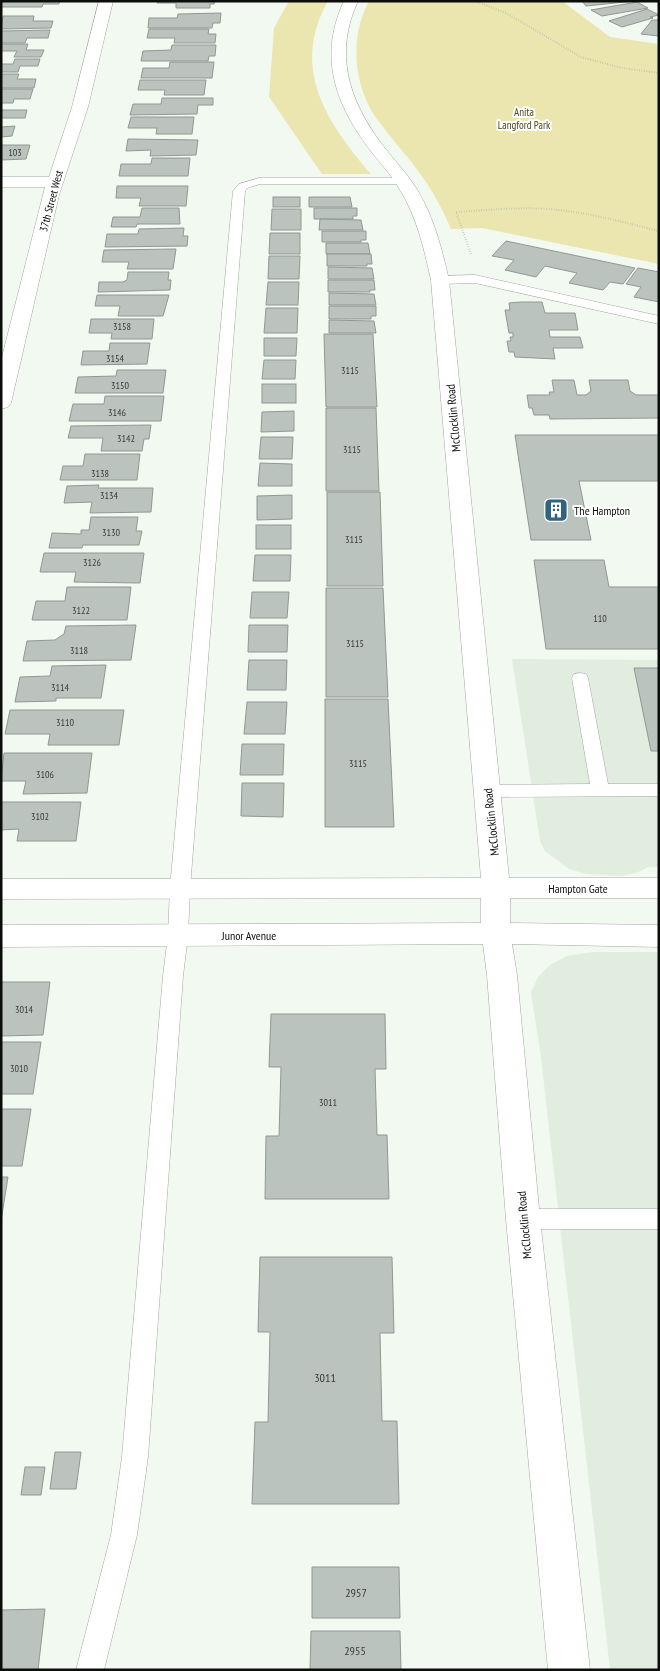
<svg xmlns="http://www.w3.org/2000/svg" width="660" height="1671" viewBox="0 0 660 1671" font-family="'PT Sans Narrow',sans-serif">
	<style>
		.built { fill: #e1eddf }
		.green { fill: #ebe6af }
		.building { fill: #bac3be; stroke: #909893 }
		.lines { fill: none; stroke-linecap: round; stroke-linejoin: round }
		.service-casing { stroke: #a1a7a0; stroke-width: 1 }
		.minor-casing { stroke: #a1a7a0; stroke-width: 1 }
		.tertiary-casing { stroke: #a1a7a0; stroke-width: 1 }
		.path { stroke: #abb1aa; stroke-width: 2; stroke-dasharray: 0.5 2; stroke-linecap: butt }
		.service { fill: #fff; fill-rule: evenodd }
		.minor { fill: #fff; fill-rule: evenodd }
		.tertiary { fill: #fff; fill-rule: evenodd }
		.labels { text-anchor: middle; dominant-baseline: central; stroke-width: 4; stroke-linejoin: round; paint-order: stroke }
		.number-label { font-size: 10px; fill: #373a38 }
		.far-park-label { font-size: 11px; fill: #4a4619; stroke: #fff }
		.far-street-label { font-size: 11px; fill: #0b0d0b; stroke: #fff }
		.street-label { font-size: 12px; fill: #0b0d0b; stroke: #fff }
		.poi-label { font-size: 12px; fill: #0b0d0b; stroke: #fff; text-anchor: start }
		.near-number-label { font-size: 12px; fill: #373a38 }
	</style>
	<rect width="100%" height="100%" fill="#f2f9f1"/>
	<g class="built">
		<path d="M512,659L659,660V867H648L636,873L621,876L586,874L569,869L545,851L540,841Z"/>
		<path d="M593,952H659V1670H610L541,1057L531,993L538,977L550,965L567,956Z"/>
	</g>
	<g class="green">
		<path d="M289,1H328C290,68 327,123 371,174H322L269,97L274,28Z"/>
		<path d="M369,1H562L610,37L659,44V264L482,228L451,229C444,213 436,197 426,182C410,158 390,138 374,115C353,81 350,36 369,1Z"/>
	</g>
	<g class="building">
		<path d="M1,1H60L59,4H43L42,7H1Z"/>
		<path d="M158,1H215L214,4H210V8H176V3H157Z"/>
		<path d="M582,1H635L586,6Z"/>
		<path d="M637,2L648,8L602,16L591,10Z"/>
		<path d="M647,9L659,15L650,17L653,18L622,27L609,21Z"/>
		<path d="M221,13L220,23H213L212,28H148L149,18H177L178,14Z"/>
		<path d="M3,16H34L33,21H53L51,28L1,29Z"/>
		<path d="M652,20H659V36L641,34Z"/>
		<path d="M149,29H209L208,34H216L215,43H174L175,38H147Z"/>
		<path d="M50,30L48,38H27L25,43H1V31Z"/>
		<path d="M1,44H28L26,50H44L41,57H14L17,51H1Z"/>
		<path d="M172,45H216L215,56H209L208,61H141L143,51L171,50Z"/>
		<path d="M15,59H40L38,66H20L18,72H1V64H13Z"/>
		<path d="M170,62H214L212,78H141L143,68H169Z"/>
		<path d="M1,74H19L17,79H36L34,88H1Z"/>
		<path d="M140,80H206L204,95H164L165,90H138Z"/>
		<path d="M1,89H33L30,99H14L13,103H1Z"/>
		<path d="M162,98H213V105H198L197,114L130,115L133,104H161Z"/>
		<path d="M1,110H27L25,118H1Z"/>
		<path d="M131,117H194L192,134H156L157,128H128Z"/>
		<path d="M15,126L12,136L1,137V127Z"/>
		<path d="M128,139L198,140L196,155L150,156L151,150L126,151Z"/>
		<path d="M1,145H30L26,159L1,160Z"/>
		<path d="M152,158H190L188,176H119L121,164H151Z"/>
		<path d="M117,186H188L186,206H139L141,198H116Z"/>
		<rect x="273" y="197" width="27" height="10"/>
		<path d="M309,197H350L352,207H309Z"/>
		<path d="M142,208H179L180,224H137L136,227H111L113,217H140Z"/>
		<path d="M314,208H357V216H353V219H314Z"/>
		<path d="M272,209H301V230H271Z"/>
		<path d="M320,219L361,220L363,230H319Z"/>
		<path d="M184,228L183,236H188L187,246L105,247L107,234H138L139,229Z"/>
		<path d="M322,231H366V240H361V242H322Z"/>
		<path d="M270,233H300V254H269Z"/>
		<path d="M506,241L635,268L623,284L610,282L603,290L569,283L577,273L545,266L536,277L505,270L514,260L492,256Z"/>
		<path d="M326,243H368L370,254H326Z"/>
		<path d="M176,249L173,269H127L129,262H102L104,250Z"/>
		<path d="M327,254H371L372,264H367V266H327Z"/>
		<path d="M269,256H300L299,279H268Z"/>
		<path d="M328,267L372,268L374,279H328Z"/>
		<path d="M638,268L659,272V302L634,297L641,287L626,284Z"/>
		<path d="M128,272H169L168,280H171L170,290L98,292L99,282H123L127,280Z"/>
		<path d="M328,280H374L375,290H370V292H328Z"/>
		<path d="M268,282H299L298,305H266Z"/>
		<path d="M329,293L374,294L376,305H329Z"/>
		<path d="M97,295H169L163,316H118L120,306H95Z"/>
		<path d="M521,302H542L545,313H575L578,330H549L550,337H580L583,348H553L555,359L515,357L514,352H509L507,341H511L510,337H513V333H509L505,310H510L509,303Z"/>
		<path d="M329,306H376V316H371V319H329Z"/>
		<path d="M266,308H298L297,333H264Z"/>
		<path d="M91,319H154L152,339H111L112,333H89Z"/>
		<path d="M329,320L374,321L376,333H329Z"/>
		<path d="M324,334H373L377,407H326Z"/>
		<path d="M264,338H297L296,356H264Z"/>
		<path d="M110,343H150L147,364L81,365L83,351H109Z"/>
		<path d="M264,360H296L295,379H262Z"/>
		<path d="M117,370H166L163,393H75L78,377L116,376Z"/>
		<path d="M552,380H574L577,395H586L591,391L589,380H628L630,391L636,395H659V418L550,419L549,415H534L532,408H529L527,395H550L549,392H554Z"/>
		<rect x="262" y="384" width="34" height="19"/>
		<path d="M105,396H164L161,421H69L73,404H104Z"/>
		<path d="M326,408H376L379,491H326Z"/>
		<path d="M294,411V431L261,432L262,412Z"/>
		<path d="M151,425L149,439H144L142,451H101L103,438H68L71,426Z"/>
		<path d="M515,435H659V481H579L591,540H531Z"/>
		<path d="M261,437H293L292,459H259Z"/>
		<path d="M85,454H140L137,480H60L63,466H83Z"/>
		<path d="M260,463L292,464V486H258Z"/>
		<path d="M99,485L98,488H153L151,512L90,513L92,502L64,503L67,486Z"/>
		<path d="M327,492H380L383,586H327Z"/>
		<path d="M292,495V519L257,520V496Z"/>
		<path d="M91,517H138L136,531H142L139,545H83L82,548H49L52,533L81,534V530H89Z"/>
		<rect x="256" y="525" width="35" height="24"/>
		<path d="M44,553H144L140,583L74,582L76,572H40Z"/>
		<path d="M255,555H291L290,581H253Z"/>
		<path d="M534,560H604L609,587H659V649H546Z"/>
		<path d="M67,587H131L127,620H32L36,601H65Z"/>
		<path d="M326,588H383L388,697H326Z"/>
		<path d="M252,592H289L287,618H250Z"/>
		<path d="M136,625L131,660L23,661L27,641L55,640L64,634L66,626Z"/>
		<path d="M249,625H288L287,652H248Z"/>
		<path d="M249,660H287L286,690H247Z"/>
		<path d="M106,665L101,698H56V701L15,702L20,677L50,676L52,666Z"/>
		<path d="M634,668H659V751H651Z"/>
		<path d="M325,699H388L394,827H325Z"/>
		<path d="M247,702H287L285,734H244Z"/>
		<path d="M10,710H124L119,745H48L50,734H5Z"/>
		<path d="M242,744H284L283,775H240Z"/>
		<path d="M4,753H92L87,793L23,794L26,781H1Z"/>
		<path d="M242,783H284L283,817L241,816Z"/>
		<path d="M1,802H81L76,841H17L19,829L1,830Z"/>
		<path d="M1,982H50L43,1035L1,1036Z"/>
		<path d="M271,1014H385L386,1069H375L377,1135H387L389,1199H265L266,1136H279L281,1067H269Z"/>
		<path d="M1,1042H41L33,1094H1Z"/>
		<path d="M1,1109H31L22,1166H1Z"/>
		<path d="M1,1177H8L1,1221Z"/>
		<path d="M260,1257H392L394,1333H380L382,1421H397L399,1504H252L255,1422H268L270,1332H258Z"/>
		<path d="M55,1452H81L76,1489H50Z"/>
		<path d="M25,1467H45L41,1495H21Z"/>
		<path d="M312,1567H399L400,1618H312Z"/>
		<path d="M45,1609L38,1670H1V1610Z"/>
		<path d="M311,1631H400L401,1670H310Z"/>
	</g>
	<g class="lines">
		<g class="service-casing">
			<g id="service">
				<path d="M259,178H403L409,181L403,184H260L247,188L245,191L190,888L188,935L183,976L148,1457L137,1535L104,1670H76L111,1535L122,1457L163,976L168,935L170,888L233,191L239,184Z"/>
				<path d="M475,275L659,316V324L475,283L440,284L434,280L440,276Z"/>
				<path d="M580,673L586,674L588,678L608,784H659V796L488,797L482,795L479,791L482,787L488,785L590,784L572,678L574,674Z"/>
				<path d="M523,1209H659V1229H523L515,1226L511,1219L515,1212Z"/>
			</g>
		</g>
		<g class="minor-casing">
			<path id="minor" d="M99,1H113L88,107L59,195L11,403L8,407L1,409V361L45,187H1V177H49L72,107Z"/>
		</g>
		<g class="tertiary-casing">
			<path id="tertiary" d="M344,1H358C334,52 348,99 381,143C393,159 407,173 418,191C434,218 442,249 449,280L509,878H659V898H510V923L659,925V947L512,944L517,975L540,1219L590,1670H548L506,1219L487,975L483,944L1,947V925L481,923V898L1,899V879L481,878L431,280C424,249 417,217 400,190C392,175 380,163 370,150C335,104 318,56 344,1Z"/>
		</g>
		<g class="path">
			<path d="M475,1L506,13L581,57L622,68L659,73"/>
			<path d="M471,254L456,212C487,210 518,207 549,209C586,212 623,222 659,231"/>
		</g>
		<use href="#service" class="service"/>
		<use href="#minor" class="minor"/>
		<use href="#tertiary" class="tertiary"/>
	</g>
	<defs>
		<g id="building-square" transform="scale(1.25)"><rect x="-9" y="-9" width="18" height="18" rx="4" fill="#2f637f" stroke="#fff"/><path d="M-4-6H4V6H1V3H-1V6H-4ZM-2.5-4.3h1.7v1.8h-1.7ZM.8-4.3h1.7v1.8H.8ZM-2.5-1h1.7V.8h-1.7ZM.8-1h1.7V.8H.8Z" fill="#fff"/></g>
	</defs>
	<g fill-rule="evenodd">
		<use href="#building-square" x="556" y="510"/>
	</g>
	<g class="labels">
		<g class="number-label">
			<text x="15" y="152">103</text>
			<text x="122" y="326">3158</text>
			<text x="115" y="358">3154</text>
			<text x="350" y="370">3115</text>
			<text x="120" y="385">3150</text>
			<text x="117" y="412">3146</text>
			<text x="126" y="438">3142</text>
			<text x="352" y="449">3115</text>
			<text x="100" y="473">3138</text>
			<text x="109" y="495">3134</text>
			<text x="111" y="532">3130</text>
			<text x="354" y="539">3115</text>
			<text x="92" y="562">3126</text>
			<text x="81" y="610">3122</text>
			<text x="600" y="618">110</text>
			<text x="355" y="643">3115</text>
			<text x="79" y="650">3118</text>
			<text x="60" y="687">3114</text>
			<text x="65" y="722">3110</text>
			<text x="358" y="763">3115</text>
			<text x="45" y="774">3106</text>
			<text x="40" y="816">3102</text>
			<text x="24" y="1009">3014</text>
			<text x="19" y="1068">3010</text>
			<text x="328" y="1102">3011</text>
		</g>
		<g class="far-park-label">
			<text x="524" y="112">Anita<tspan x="524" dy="13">Langford Park</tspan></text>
		</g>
		<g class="far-street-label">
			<text transform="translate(51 201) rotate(-75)">37th Street West</text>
		</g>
		<g class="street-label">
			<text transform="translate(453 418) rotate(-95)">McClocklin Road</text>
			<text transform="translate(491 822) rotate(-96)">McClocklin Road</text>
			<text x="578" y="888">Hampton Gate</text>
			<text x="249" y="935">Junor Avenue</text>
			<text transform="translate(524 1225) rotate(-95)">McClocklin Road</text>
		</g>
		<g class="poi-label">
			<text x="574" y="510">The Hampton</text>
		</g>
		<g class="near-number-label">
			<text x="325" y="1377">3011</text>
			<text x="356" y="1592">2957</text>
			<text x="355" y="1650">2955</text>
		</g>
	</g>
	<rect width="660" height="1671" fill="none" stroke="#0b0d0b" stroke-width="5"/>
</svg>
